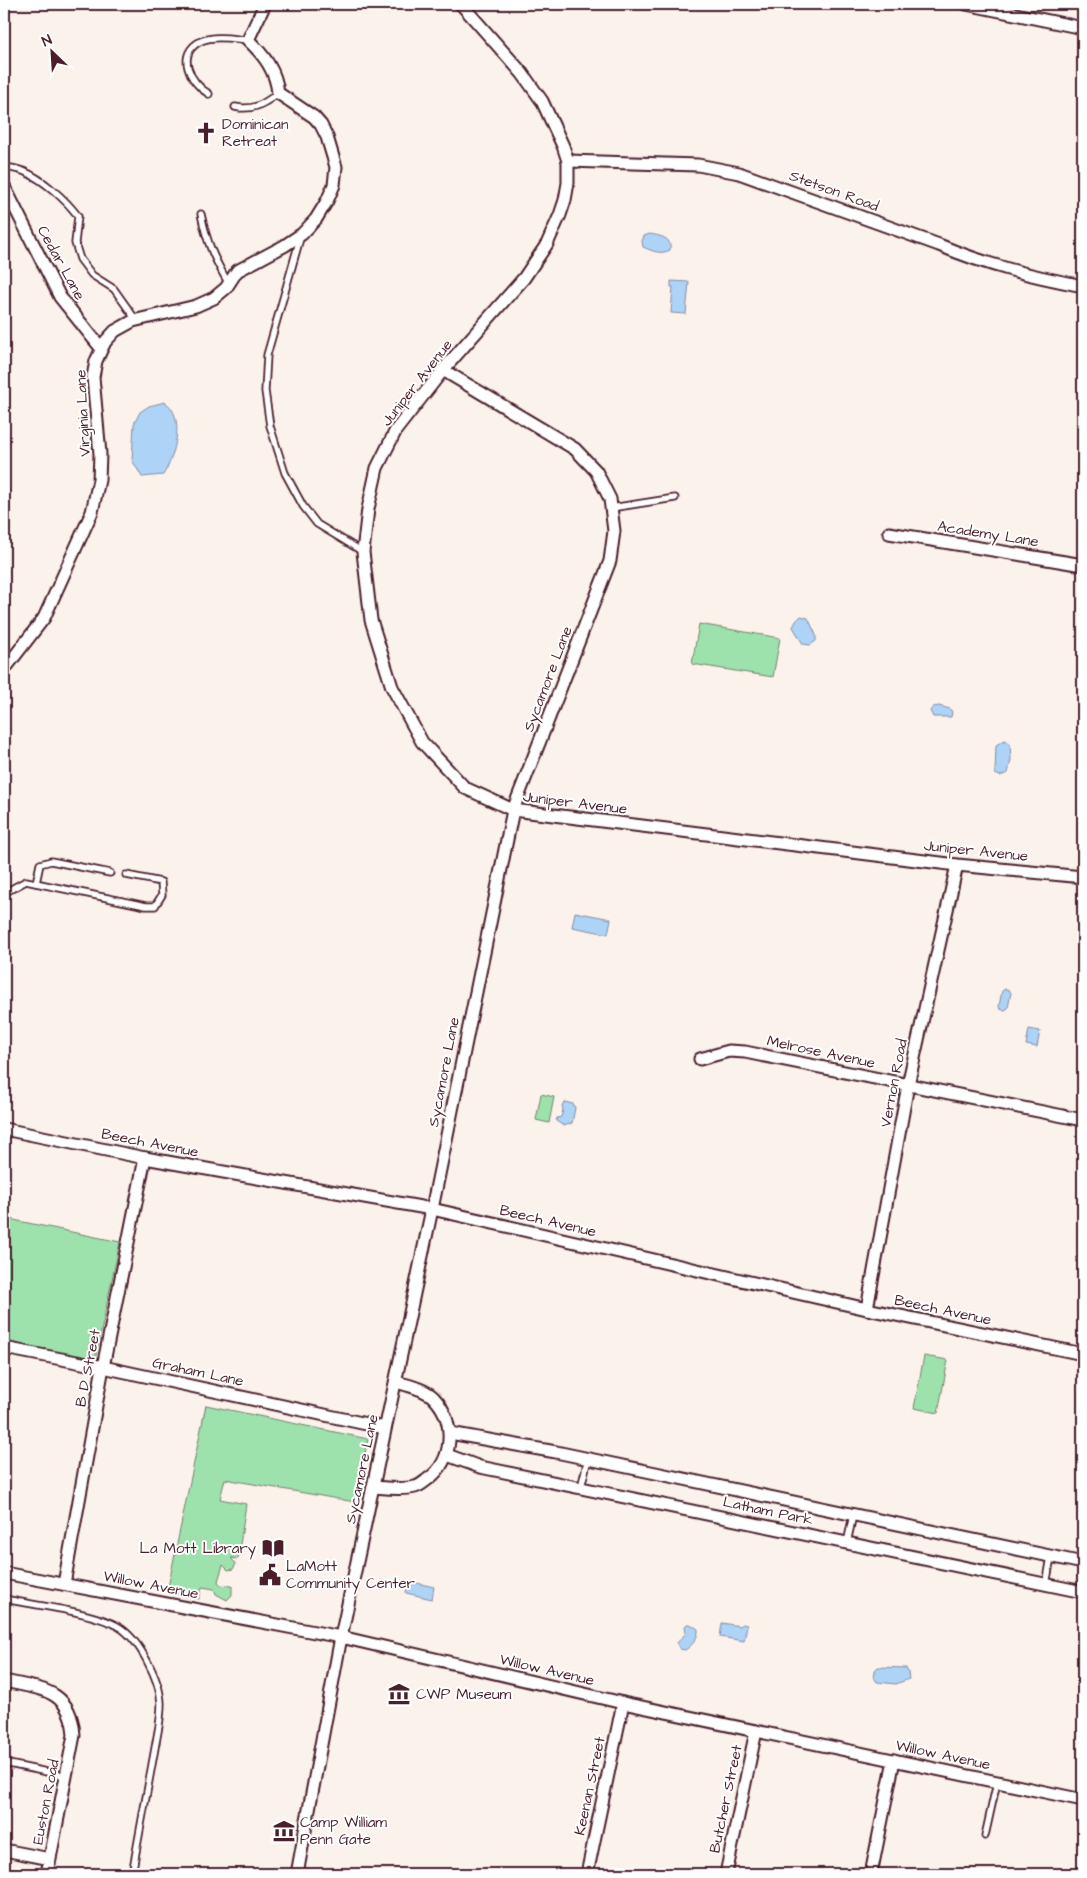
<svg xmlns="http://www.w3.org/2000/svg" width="1087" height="1878" viewBox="0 0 1087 1878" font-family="'Architects Daughter',sans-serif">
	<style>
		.green { fill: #9de1ac; stroke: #74806c }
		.water { fill: #add3f6; stroke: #858ba5 }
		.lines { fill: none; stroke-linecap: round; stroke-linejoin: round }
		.lane-casing { stroke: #4a1f2b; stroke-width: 9 }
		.street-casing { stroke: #4a1f2b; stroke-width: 15 }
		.lane { stroke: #fff; stroke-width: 5.5 }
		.street { stroke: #fff; stroke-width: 11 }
		.labels { text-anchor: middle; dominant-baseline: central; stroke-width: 4; stroke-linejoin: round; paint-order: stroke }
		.poi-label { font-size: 15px; fill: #4a1f2b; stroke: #fff; text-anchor: start }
		.street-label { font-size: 15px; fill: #4a1f2b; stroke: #fff }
	</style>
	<rect width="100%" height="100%" fill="#fbf2eb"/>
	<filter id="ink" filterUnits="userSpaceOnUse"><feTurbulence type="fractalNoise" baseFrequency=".02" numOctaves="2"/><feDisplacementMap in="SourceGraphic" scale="10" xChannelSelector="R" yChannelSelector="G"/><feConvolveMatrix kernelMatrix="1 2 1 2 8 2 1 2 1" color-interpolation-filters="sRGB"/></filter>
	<g filter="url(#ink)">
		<g class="green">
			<path d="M699,624L780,638L773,677L692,664Z"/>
			<path d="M541,1094L554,1097L549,1123L536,1120Z"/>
			<path d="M4,1218L120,1242L95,1360L4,1341Z"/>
			<path d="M924,1356L948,1360L938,1413L914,1408Z"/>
			<path d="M206,1405L368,1439L355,1502L225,1479L220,1499L246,1504L238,1559L231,1558L236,1564L233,1569L228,1570L223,1565L218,1581L220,1585L232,1586V1595L227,1600L216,1594L214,1589L202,1587L199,1599L167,1592Z"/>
		</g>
		<g class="water">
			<path d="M650,234C660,236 672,237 670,250C661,255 652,251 643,247L642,241L644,236Z"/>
			<path d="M671,281L689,282L686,314L671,313L673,287H671Z"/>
			<path d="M165,402C186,416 175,457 163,475L142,477L132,460L134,424L140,412L149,406Z"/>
			<path d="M801,616L808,618L816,635V641L810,645L803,644L793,627L796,621Z"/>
			<path d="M939,706L950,709L952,712L951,717H933L930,711L933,707Z"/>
			<path d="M1005,740L1010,744L1011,760L1008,773L1000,776L995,774L996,745Z"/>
			<path d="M575,912L611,919L608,934L572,927Z"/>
			<path d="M1005,989L1009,990L1011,993L1008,1008L1005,1010L1000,1009L999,1006L1002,991Z"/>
			<path d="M1029,1029L1040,1031L1037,1047L1026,1045Z"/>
			<path d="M565,1102L573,1104L575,1108L572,1123L564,1126L556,1121L557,1118L561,1117L563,1110L562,1105Z"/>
			<path d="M408,1581L434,1587L432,1599L406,1593Z"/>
			<path d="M722,1623L740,1626L743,1624L747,1625L744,1641L720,1637Z"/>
			<path d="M687,1624H690L698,1629C699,1637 692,1646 685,1650L680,1649L677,1643L686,1633L685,1626Z"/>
			<path d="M878,1667L906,1668L908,1672L909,1679L896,1684L877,1682L873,1676L875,1670Z"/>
		</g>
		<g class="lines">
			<g class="lane-casing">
				<g id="lane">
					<path d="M209,94C190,83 175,54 201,41C215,35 234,39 248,40"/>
					<path d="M235,107C253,111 264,104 278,93"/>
					<path d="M4,166C10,168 17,169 23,171C43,179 65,199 78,216L75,243L80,259L92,275L114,289L136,320"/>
					<path d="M201,214C207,243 214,259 229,284"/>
					<path d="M301,235L267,355L265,391L270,426L285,473L303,506L317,524L363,552"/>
					<path d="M611,508L675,498"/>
					<path d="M36,883L40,864L51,861L110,873"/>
					<path d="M4,893L26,881L146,906H155L162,895L161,882L126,875"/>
					<path d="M581,1487L588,1459"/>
					<path d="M847,1543L853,1515"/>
					<path d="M1046,1585L1051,1557"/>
					<path d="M4,1599C34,1605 95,1612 119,1627C139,1639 160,1680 161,1703C161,1711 160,1719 159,1726L132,1874"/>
					<path d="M4,1763L66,1776"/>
					<path d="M985,1836L997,1782"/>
				</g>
			</g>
			<g class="street-casing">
				<g id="street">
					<path d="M461,4L522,73L542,101L563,146L568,161V183L565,200L560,215L547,244L524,278L443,370L396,430L377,468L368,509L363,552L371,620L392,687L422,742L465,788L513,810L957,865L1083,877"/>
					<path d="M966,4L1083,28"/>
					<path d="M568,161L698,165L739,173L939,245C989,266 1031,276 1083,286"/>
					<path d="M4,186L60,297L101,348"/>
					<path d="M889,533L1083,565"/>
					<path d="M4,670L44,618L92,512L99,480L100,454L93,377L96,361L105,342L115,331L133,321L196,306L214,298L226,288L237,271L284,246L302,234L316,219L327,201L334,185L336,167L327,137L321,125L314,117L278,93C276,71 264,55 248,40L265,4"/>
					<path d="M700,1059L729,1051L745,1052L1083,1120"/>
					<path d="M4,1129L145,1158L432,1209L867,1309L1083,1354"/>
					<path d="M867,1309L908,1085L957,865"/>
					<path d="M4,1348L103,1367L385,1428"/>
					<path d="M450,1433L556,1452L1083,1563"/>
					<path d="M447,1455L480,1467L1083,1592"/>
					<path d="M373,1487C387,1488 401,1490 415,1487C420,1486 424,1482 428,1479C454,1461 456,1421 434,1398C426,1389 407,1385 396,1382"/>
					<path d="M4,1573L341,1637L623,1703L1083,1800"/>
					<path d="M64,1584L103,1367L145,1158"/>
					<path d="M4,1681C41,1689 71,1689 74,1735L47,1874"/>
					<path d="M4,1850L50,1859"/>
					<path d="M297,1874L341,1637L432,1209L513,810L610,561L614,531L610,499L596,471L575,449L443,370"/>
					<path d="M587,1874L623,1703"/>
					<path d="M726,1874L756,1731"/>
					<path d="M871,1874L894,1760"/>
				</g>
			</g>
			<use href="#lane" class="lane"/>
			<use href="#street" class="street"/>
		</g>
	</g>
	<defs>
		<g id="church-bare" transform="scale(1.725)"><path d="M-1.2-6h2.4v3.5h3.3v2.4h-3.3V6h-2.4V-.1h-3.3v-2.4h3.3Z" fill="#4a1f2b" stroke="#fff" stroke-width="2.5" paint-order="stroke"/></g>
		<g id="library-bare" transform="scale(1.725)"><path d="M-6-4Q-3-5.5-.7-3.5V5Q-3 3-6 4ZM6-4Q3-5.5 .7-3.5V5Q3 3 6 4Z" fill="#4a1f2b" stroke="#fff" stroke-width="2.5" paint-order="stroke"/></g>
		<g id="civic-bare" transform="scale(1.725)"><path d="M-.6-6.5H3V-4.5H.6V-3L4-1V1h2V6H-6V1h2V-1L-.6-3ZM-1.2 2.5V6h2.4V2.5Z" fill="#4a1f2b" stroke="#fff" stroke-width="2.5" paint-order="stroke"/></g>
		<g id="museum-bare" transform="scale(1.725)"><path d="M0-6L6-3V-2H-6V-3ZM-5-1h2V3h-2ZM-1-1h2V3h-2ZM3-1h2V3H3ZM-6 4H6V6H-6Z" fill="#4a1f2b" stroke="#fff" stroke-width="2.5" paint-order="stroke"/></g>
	</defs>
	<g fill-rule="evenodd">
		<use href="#church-bare" x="206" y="133"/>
		<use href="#library-bare" x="273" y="1548"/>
		<use href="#civic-bare" x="270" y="1575"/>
		<use href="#museum-bare" x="399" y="1694"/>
		<use href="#museum-bare" x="284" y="1831"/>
	</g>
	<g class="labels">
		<g class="poi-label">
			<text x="222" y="124">Dominican<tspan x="222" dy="17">Retreat</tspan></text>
			<text x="256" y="1548" text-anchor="end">La Mott Library</text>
			<text x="286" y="1566">LaMott<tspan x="286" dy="17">Community Center</tspan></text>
			<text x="416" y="1694">CWP Museum</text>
			<text x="300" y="1822">Camp William<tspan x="300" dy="17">Penn Gate</tspan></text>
		</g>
		<g class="street-label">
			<text transform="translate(834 191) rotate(20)">Stetson Road</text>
			<text transform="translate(61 263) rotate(61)">Cedar Lane</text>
			<text transform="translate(417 383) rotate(-52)">Juniper Avenue</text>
			<text transform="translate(83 413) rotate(-93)">Virginia Lane</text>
			<text transform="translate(988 534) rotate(9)">Academy Lane</text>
			<text transform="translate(548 679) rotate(-69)">Sycamore Lane</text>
			<text transform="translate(575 803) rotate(7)">Juniper Avenue</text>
			<text transform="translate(976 851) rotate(6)">Juniper Avenue</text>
			<text transform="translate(821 1052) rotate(12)">Melrose Avenue</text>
			<text transform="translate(444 1072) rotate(-79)">Sycamore Lane</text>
			<text transform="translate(894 1083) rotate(-79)">Vernon Road</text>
			<text transform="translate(150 1143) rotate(11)">Beech Avenue</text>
			<text transform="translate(548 1221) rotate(13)">Beech Avenue</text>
			<text transform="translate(943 1310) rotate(12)">Beech Avenue</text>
			<text transform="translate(88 1368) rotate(-79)">B D Street</text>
			<text transform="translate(198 1372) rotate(12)">Graham Lane</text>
			<text transform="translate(362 1469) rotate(-78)">Sycamore Lane</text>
			<text transform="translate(768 1511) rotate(12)">Latham Park</text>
			<text transform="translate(151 1585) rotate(11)">Willow Avenue</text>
			<text transform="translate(547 1670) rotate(13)">Willow Avenue</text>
			<text transform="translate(943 1755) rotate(12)">Willow Avenue</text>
			<text transform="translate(590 1786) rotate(-78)">Keenan Street</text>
			<text transform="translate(726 1799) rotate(-78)">Butcher Street</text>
			<text transform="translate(46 1802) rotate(-79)">Euston Road</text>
		</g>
	</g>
	<rect width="1087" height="1878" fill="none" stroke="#fff" stroke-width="20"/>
	<rect x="10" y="10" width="1067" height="1858" fill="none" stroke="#4a1f2b" stroke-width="2" filter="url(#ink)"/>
	<g transform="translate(52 52) rotate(335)" stroke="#ffffff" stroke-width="4" paint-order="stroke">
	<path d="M0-4L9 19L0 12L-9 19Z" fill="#4a1f2b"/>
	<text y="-8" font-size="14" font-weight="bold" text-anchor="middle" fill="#4a1f2b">N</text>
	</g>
</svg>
